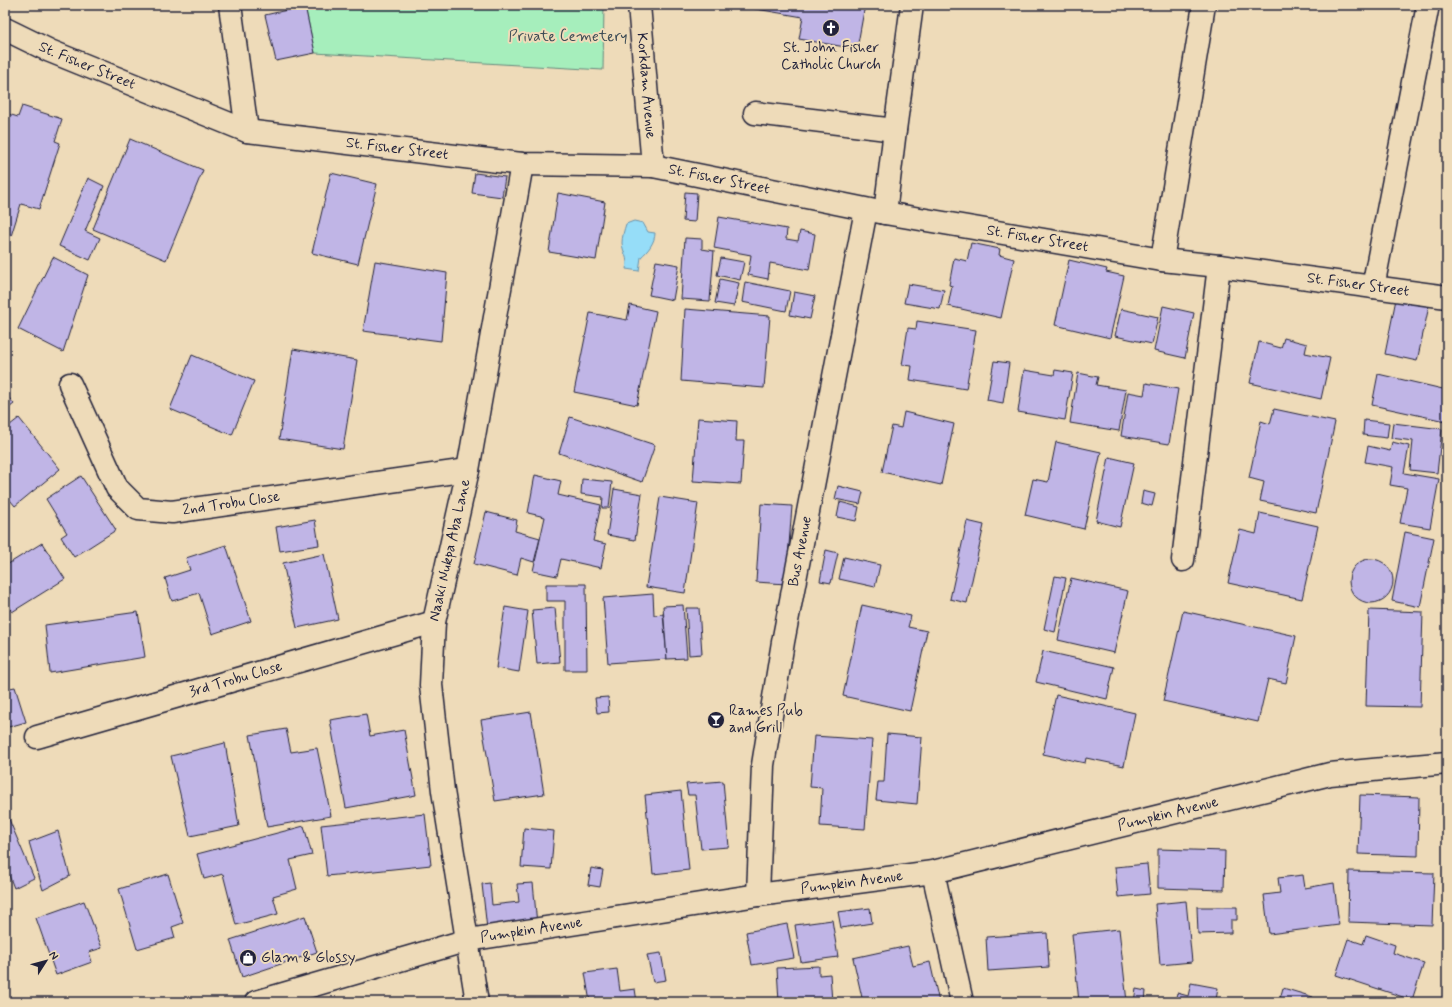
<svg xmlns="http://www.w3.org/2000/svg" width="1452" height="1007" viewBox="0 0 1452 1007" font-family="Mynerve,sans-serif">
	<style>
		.green { fill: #a6eebc; stroke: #64887c }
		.water { fill: #96ddf8; stroke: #6892ac }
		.building { fill: #c0b5e6; stroke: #22223b }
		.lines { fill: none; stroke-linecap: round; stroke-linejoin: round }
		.minor-casing { stroke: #22223b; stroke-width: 25 }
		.minor { stroke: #eedbb9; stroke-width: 22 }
		.labels { text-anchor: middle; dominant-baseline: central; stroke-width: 4; stroke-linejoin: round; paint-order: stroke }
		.park-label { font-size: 15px; fill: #3c4b55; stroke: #eedbb9 }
		.poi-label { font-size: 15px; fill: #22223b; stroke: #eedbb9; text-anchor: start }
		.street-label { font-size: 15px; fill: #22223b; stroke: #eedbb9 }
	</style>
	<rect width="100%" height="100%" fill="#eedbb9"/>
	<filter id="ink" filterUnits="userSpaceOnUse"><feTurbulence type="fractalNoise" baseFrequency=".025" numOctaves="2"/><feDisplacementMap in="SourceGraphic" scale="8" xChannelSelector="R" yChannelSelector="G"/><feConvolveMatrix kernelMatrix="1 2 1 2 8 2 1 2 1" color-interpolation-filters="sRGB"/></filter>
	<g filter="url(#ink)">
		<path class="green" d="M331,5H604L603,70L315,53L305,6Z"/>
		<path class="water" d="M634,221L643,223L648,232L655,233C655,242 648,251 641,257L639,271L626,269C629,257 623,254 622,243C622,237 624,230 626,224Z"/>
		<g class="building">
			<path d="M733,5H865L857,49L799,39L803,17Z"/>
			<path d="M305,6L315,53L276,61L265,15Z"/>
			<path d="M22,106L62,119L55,141L60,143L39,209L21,204L11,236L5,234V113L18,117Z"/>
			<path d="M130,139L203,170L166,260L93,229Z"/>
			<path d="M331,173L377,184L358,264L312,253Z"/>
			<path d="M475,173L505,177L502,197L472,193Z"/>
			<path d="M88,178L104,186L85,231L100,238L90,260L59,246Z"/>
			<path d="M685,192L697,193L695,222L683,221Z"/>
			<path d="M558,193L605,202L596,260L549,252Z"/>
			<path d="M719,217L787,229L786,239L798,241L800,231L815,234L809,270L770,263L768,279L748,275L751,255L714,248Z"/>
			<path d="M685,238L702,239V249L714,251L710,301L681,299Z"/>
			<path d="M971,243L1000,249L999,255L1014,259L1001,318L948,306L952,286L949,285L954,258L967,261Z"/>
			<path d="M53,257L88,275L63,352L18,329Z"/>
			<path d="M721,258L744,262L740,280L717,275Z"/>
			<path d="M1069,260L1107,269L1106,272L1124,276L1110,338L1055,325Z"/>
			<path d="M375,261L447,273L441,341L363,331Z"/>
			<path d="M656,261L679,265L673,300L649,295Z"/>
			<path d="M720,279L739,283L734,306L715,303Z"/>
			<path d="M745,282L790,291L786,311L742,302Z"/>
			<path d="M908,284L944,290L940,309L904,303Z"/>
			<path d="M794,292L815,296L810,319L790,315Z"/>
			<path d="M1396,299L1429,306L1417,361L1385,354Z"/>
			<path d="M630,305L656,311L637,405L574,392L590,313L627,320Z"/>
			<path d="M1163,306L1194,313L1185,358L1154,351Z"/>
			<path d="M685,309L770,316L764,388L681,381Z"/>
			<path d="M1121,309L1158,317L1152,344L1115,336Z"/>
			<path d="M917,321L976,330L966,389L910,380L912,366L902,365L908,328L916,329Z"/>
			<path d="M1284,338L1307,344L1305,353L1330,358L1321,399L1250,383L1259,342L1281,348Z"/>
			<path d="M293,349L357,360L343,449L279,439Z"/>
			<path d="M192,355L254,381L232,435L170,409Z"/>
			<path d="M994,361L1009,363L1003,403L987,400Z"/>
			<path d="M1024,370L1054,375L1055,370L1073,373L1065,420L1018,412Z"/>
			<path d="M1078,373L1098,377L1096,385L1126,390L1119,431L1070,423Z"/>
			<path d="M1378,374L1447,390V414L1445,421L1372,405Z"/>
			<path d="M1146,383L1178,389L1169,444L1121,436L1128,392L1144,395Z"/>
			<path d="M5,393L14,404L5,411Z"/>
			<path d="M1274,409L1335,422L1316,513L1260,501L1264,482L1249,478L1261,421L1270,424Z"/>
			<path d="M904,412L954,424L941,485L882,472L892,426L901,428Z"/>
			<path d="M570,417L655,445L642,482L559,453Z"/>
			<path d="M19,418L60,469L15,506L5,494V429Z"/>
			<path d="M698,418L737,421L736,441H744L741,484L693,481Z"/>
			<path d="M1364,420L1389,423L1387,438L1363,435Z"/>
			<path d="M1393,423L1442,429L1437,473L1410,470L1413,441L1391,438Z"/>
			<path d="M1056,442L1101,452L1084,529L1025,515L1033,479L1048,482Z"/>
			<path d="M1392,442L1409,446L1404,473L1439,479L1430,528L1400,523L1407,488L1390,485L1393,467L1365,462L1368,446L1390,451Z"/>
			<path d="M1109,457L1134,463L1120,527L1096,521Z"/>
			<path d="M535,475L561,481L558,495L601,505L593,541L606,544L601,568L561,559L557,576L533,571L545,517L528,513Z"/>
			<path d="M81,476L116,530L74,557L61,537L67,533L46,499Z"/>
			<path d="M582,479L612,482L609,508H602L603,497L581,494Z"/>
			<path d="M838,486L863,492L860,504L835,499Z"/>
			<path d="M614,489L642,494L635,540L607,535Z"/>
			<path d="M1143,491L1155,494L1152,506L1141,503Z"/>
			<path d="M660,497L698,503L685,593L646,587Z"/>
			<path d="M840,502L859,507L856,521L837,517Z"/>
			<path d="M761,504L792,506L786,584L756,582Z"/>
			<path d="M486,512L517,520L515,531L540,538L534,562L521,558L517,575L474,564Z"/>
			<path d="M1260,513L1318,526L1302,599L1228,583L1240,530L1256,534Z"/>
			<path d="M315,520L319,545L280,551L276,527Z"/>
			<path d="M967,521L984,525L967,603L950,599Z"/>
			<path d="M1405,532L1434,538L1420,607L1392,601Z"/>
			<path d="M42,543L65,579L12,612L5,601V566Z"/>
			<path d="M226,545L251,621L212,634L199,593L172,601L165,578L190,570L186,558Z"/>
			<path d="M826,550L838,553L831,583L820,581Z"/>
			<path d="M324,554L338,619L297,628L283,563Z"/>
			<path d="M844,557L880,565L875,587L839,579Z"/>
			<circle cx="1371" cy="581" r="22"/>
			<path d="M1055,576L1066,578L1055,632L1044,629Z"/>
			<path d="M1071,578L1128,591L1114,653L1058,640Z"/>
			<path d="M546,584H586L587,670H565V601H546Z"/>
			<path d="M653,594L654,615L663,614L667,659L608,663L603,598Z"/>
			<path d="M683,605L687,658L667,659L663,606Z"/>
			<path d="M862,605L911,616L908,627L927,631L910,711L843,696Z"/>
			<path d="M505,607L528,611L519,672L496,668Z"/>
			<path d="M555,608L560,662L537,664L532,610Z"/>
			<path d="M686,608H699L702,654L689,655Z"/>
			<path d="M1369,610L1423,612L1420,707L1366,706Z"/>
			<path d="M1183,611L1296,636L1286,683L1268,679L1258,722L1163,701Z"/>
			<path d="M138,612L145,657L50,673L45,625Z"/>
			<path d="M1043,651L1114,667L1107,699L1036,682Z"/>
			<path d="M15,687L26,722L5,728V689Z"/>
			<path d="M1056,695L1135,713L1124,766L1086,758L1085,763L1043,754Z"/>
			<path d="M608,697L609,712L597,713L595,698Z"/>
			<path d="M531,712L544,794L495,801L481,720Z"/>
			<path d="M366,714L370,736L404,730L416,795L346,808L330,720Z"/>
			<path d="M286,729L291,752L317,748L331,816L267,827L250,735Z"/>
			<path d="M887,734L922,737L917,804L876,800L878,782H884Z"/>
			<path d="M814,736L872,740L865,829L820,826L822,788L810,787Z"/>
			<path d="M225,743L239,826L190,836L171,756Z"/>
			<path d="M723,781L729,847L701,849L695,795H688L686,784Z"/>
			<path d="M681,791L689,870L653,874L645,795Z"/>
			<path d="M1360,795L1419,797L1418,856L1358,854Z"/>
			<path d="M5,810L34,878L14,888L6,868L5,869Z"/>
			<path d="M425,814L431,865L327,876L321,825Z"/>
			<path d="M304,826L312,855L290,860L297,889L273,896L278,914L236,925L223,874L204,879L197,854Z"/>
			<path d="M524,828L554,831L551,869L521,867Z"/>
			<path d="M58,831L70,876L43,890L29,842Z"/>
			<path d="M1158,849L1225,851L1224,890L1158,888Z"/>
			<path d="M1147,864L1150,894L1118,897L1115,867Z"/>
			<path d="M591,868L603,870L600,887L588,885Z"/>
			<path d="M1349,871L1434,873L1432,925L1348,922Z"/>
			<path d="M168,874L183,923L172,927L175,938L137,949L119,889Z"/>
			<path d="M1303,875L1305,888L1334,883L1339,925L1269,934L1264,895L1280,893L1278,878Z"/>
			<path d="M490,883L492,905L519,902L517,884L533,883L537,924L487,929L482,884Z"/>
			<path d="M84,901L102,948L89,952L92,962L56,975L36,918Z"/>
			<path d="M1186,901L1192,962L1160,965L1155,904Z"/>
			<path d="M1197,907H1237V920H1231V933L1198,934Z"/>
			<path d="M870,908L872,923L841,928L838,912Z"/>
			<path d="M305,916L317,952L242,977L230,940Z"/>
			<path d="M832,920L838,957L801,962L795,925Z"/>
			<path d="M787,924L794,958L752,965L746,932Z"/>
			<path d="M1119,929L1127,1002H1079L1072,934Z"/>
			<path d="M1047,933L1049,967L988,971L986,937Z"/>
			<path d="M1366,935L1395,945L1393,953L1424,963L1412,1000L1336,975L1348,939L1363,944Z"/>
			<path d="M908,946L913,966L930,962L939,1002H863L853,958Z"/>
			<path d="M661,953L666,980L653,982L647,955Z"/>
			<path d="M819,966V975L830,974L832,1002H779L777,968Z"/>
			<path d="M617,969L620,991L635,989L637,1002H590L585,973Z"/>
			<path d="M1191,983L1218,988L1216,1000L1226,1002H1175L1177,993L1188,996Z"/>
			<path d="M1283,988L1313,997L1311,1002H1279Z"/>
			<path d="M1136,989L1146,991L1145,1002H1134Z"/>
		</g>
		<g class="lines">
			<g class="minor-casing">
				<g id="minor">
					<path d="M230,5L247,131"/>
					<path id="s1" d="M639,5L653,166"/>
					<path id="s2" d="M5,29L50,51L247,131L522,164L653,166L885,213L1162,260L1219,266L1447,297"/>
					<path d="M755,113L895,130"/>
					<path d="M885,213L895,130L912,5"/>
					<path d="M1162,260L1204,5"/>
					<path d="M1373,287L1428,5"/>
					<path id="s3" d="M70,384L117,488L138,509L172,512L468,470"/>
					<path d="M1183,560L1219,266"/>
					<path id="s4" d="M37,737L434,622"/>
					<path d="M933,872L962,1002"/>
					<path id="s5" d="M758,895L763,765L783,642L866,210"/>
					<path id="s6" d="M256,1002L468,940L758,895L933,872L1330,774L1447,763"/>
					<path id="s7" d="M477,1002L443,791L431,685L434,622L468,470L522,164"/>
				</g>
			</g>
			<use href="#minor" class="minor"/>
		</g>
	</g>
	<defs>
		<g id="church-disc" transform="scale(0.9)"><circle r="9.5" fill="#22223b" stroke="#eedbb9"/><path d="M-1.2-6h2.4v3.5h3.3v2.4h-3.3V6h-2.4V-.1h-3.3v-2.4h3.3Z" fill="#fff"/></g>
		<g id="bar-disc" transform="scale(0.9)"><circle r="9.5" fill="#22223b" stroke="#eedbb9"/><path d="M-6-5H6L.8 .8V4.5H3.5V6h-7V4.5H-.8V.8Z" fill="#fff"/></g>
		<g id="shop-disc" transform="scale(0.9)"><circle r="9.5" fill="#22223b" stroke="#eedbb9"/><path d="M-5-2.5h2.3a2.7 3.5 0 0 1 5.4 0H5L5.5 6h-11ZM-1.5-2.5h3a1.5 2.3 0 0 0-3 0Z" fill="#fff"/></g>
	</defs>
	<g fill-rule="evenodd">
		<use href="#church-disc" x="831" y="28"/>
		<use href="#bar-disc" x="716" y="720"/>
		<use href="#shop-disc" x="248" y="958"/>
	</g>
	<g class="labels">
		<g class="park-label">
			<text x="568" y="37">Private Cemetery</text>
		</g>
		<g class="poi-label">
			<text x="831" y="48" text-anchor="middle">St. John Fisher<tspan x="831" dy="17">Catholic Church</tspan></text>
			<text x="729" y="711">Rames Pub<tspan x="729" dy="17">and Grill</tspan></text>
			<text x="261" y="958">Glam &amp; Glossy</text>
		</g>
		<g class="street-label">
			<text stroke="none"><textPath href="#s2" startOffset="90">St. Fisher Street</textPath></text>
			<text stroke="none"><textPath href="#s1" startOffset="81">Korkdam Avenue</textPath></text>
			<text stroke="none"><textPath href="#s2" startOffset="414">St. Fisher Street</textPath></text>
			<text stroke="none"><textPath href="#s2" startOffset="738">St. Fisher Street</textPath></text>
			<text stroke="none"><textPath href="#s2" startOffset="1062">St. Fisher Street</textPath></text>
			<text stroke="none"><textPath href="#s2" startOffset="1386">St. Fisher Street</textPath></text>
			<text stroke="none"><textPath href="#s3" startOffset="238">2nd Trobu Close</textPath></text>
			<text stroke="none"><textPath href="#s7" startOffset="457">Naaki Nukpa Aba Lane</textPath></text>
			<text stroke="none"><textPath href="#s5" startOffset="347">Bus Avenue</textPath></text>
			<text stroke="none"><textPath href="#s4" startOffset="207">3rd Trobu Close</textPath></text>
			<text stroke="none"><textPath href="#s6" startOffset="933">Pumpkin Avenue</textPath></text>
			<text stroke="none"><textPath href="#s6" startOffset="609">Pumpkin Avenue</textPath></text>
			<text stroke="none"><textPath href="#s6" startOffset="285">Pumpkin Avenue</textPath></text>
		</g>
	</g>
	<rect width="1452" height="1007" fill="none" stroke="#eedbb9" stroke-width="20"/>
	<rect x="10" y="10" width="1432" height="987" fill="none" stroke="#22223b" stroke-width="1.5" filter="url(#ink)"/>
	<g transform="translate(46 961) rotate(54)" stroke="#eedbb9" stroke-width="3" paint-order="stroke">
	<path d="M0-3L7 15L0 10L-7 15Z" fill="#22223b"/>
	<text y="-6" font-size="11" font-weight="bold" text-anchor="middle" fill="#22223b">N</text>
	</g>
</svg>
